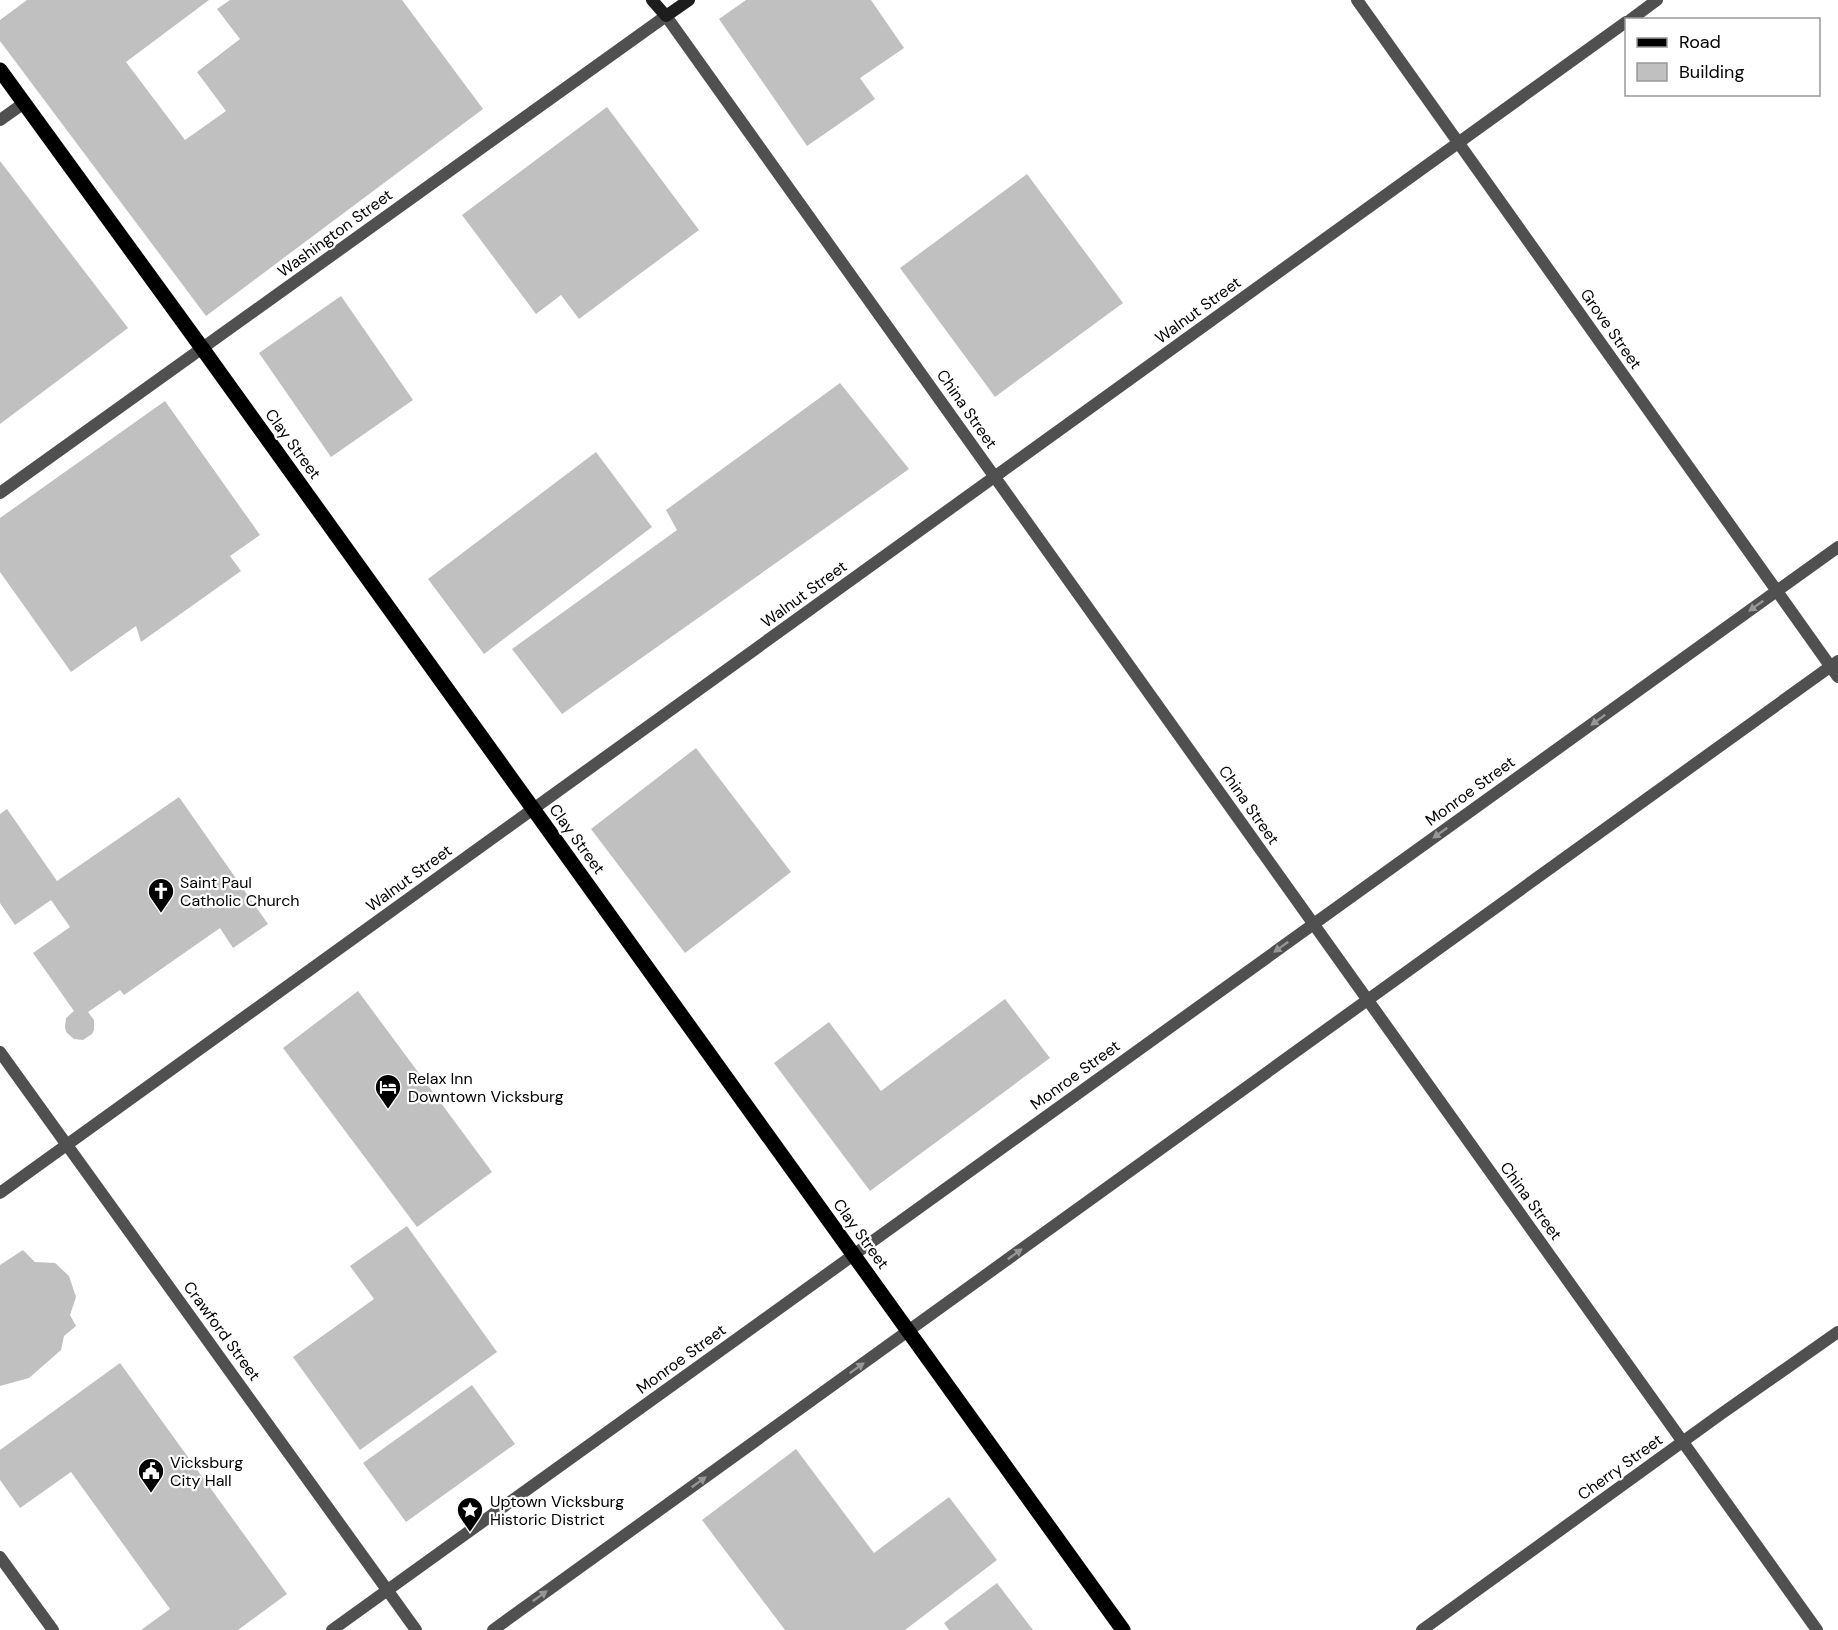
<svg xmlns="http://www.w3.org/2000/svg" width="1838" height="1630" viewBox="0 0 1838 1630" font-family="'DM Sans',sans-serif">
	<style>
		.building { fill: #c0c0c0 }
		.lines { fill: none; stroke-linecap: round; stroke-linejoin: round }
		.service { stroke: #505050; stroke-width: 12 }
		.minor { stroke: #505050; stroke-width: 12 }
		.tertiary { stroke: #505050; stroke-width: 12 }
		.secondary { stroke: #1d1d1d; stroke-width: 12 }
		.primary { stroke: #000; stroke-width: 15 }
		.oneway { fill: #969696 }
		.labels { text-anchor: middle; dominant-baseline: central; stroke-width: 4.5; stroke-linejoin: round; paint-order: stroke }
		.street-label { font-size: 16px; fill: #000; stroke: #fff }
		.poi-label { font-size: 16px; fill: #000; stroke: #fff; text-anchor: start }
	</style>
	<rect width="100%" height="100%" fill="#fff"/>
	<g class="building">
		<path d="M27,0H209L126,62L185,140L226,111L197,72L240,39L217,9L230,0H402L483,109L206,316L0,41V20Z"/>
		<path d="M746,0H871L904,48L860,78L875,99L807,146L719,19Z"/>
		<path d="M607,107L699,230L579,319L561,295L536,314L462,215Z"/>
		<path d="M0,161L128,328L0,424Z"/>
		<path d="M1027,174L1123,303L995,397L900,268Z"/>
		<path d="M341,296L413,400L331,457L259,353Z"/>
		<path d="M840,383L909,469L562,714L512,649L677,530L666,510Z"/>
		<path d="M165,401L260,535L230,556L241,571L141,642L136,626L71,672L0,572V518Z"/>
		<path d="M596,452L652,527L484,654L428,579Z"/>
		<path d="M696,748L791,872L685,953L591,829Z"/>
		<path d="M179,797L268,924L233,948L220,928L124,995L120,990L88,1012L94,1020V1030L92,1034L83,1040L74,1039L66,1032L65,1027L66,1018L74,1011L33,953L70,927L51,900L15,925L0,903V814L7,809L57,881Z"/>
		<path d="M358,991L492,1172L417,1227L283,1048Z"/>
		<path d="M1005,999L1050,1058L870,1191L774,1063L829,1022L881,1091Z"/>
		<path d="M407,1226L497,1352L360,1450L293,1357L374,1299L350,1266Z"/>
		<path d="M23,1250L35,1262L55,1263L69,1276L76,1297L70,1315L76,1326L64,1336L61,1350L29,1378L0,1386V1265Z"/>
		<path d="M120,1363L287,1594L238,1630H141L170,1609L71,1472L20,1508L0,1480V1450Z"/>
		<path d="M472,1385L515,1444L406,1522L363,1463Z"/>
		<path d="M796,1449L874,1553L949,1497L997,1560L905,1630H785L702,1520Z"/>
		<path d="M997,1583L1033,1630H949L944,1623Z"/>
	</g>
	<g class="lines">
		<path class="service" d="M0,1557L53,1630"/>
		<g class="minor">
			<path d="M1357,0L1838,677"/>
			<path d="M666,16L1817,1630"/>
			<path d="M1630,20L1657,0"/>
			<path d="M0,120L24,103"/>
			<path d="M0,1052L416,1630"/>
			<path d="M0,1193L1626,22"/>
			<path d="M332,1630L1838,547"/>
			<path d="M493,1630L1838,661"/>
			<path d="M1422,1630L1721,1414L1838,1332"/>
		</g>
		<path class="tertiary" d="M0,493L666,16"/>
		<path class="secondary" d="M652,0L666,16L689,0"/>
		<path class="primary" d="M0,70L202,348L1123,1630"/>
	</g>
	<defs><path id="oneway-solid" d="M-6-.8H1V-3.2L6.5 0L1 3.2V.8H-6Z" transform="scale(1.5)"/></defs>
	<g class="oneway">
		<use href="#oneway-solid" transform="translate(1756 606) rotate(144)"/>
		<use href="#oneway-solid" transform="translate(1598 720) rotate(144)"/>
		<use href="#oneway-solid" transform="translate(1440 833) rotate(144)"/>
		<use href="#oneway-solid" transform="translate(1281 947) rotate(144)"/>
		<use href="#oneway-solid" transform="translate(1015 1254) rotate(-36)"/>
		<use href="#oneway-solid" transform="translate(857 1368) rotate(-36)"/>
		<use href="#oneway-solid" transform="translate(699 1482) rotate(-36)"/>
		<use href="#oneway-solid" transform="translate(540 1596) rotate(-36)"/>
	</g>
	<defs>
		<g id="church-pin" transform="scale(1.35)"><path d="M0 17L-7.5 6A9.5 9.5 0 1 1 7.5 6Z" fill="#000" stroke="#fff"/><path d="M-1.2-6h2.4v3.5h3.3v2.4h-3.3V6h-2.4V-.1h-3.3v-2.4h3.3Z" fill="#fff"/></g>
		<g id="hotel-pin" transform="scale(1.35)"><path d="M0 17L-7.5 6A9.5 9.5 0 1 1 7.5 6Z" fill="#000" stroke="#fff"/><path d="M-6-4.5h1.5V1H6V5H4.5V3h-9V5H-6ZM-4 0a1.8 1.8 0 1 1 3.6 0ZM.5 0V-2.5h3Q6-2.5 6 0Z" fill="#fff"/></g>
		<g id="civic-pin" transform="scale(1.35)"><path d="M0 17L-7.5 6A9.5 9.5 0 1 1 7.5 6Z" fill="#000" stroke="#fff"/><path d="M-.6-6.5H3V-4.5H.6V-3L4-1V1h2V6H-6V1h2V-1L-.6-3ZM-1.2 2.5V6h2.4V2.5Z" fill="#fff"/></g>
		<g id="sight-pin" transform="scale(1.35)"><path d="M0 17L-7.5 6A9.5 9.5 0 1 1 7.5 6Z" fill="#000" stroke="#fff"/><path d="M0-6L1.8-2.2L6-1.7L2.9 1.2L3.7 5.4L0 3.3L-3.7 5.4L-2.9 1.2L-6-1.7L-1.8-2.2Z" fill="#fff"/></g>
	</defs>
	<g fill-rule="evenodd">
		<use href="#church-pin" x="161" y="891"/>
		<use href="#hotel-pin" x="388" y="1087"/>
		<use href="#civic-pin" x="151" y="1471"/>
		<use href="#sight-pin" x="470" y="1510"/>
	</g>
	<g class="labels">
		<g class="street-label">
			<text transform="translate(335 233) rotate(-36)">Washington Street</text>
			<text transform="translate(1198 310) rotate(-36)">Walnut Street</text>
			<text transform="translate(1611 329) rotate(55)">Grove Street</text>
			<text transform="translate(967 409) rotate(55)">China Street</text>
			<text transform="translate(293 444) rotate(54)">Clay Street</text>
			<text transform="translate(804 594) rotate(-36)">Walnut Street</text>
			<text transform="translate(1470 791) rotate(-36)">Monroe Street</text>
			<text transform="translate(1249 805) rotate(55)">China Street</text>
			<text transform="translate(577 839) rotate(54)">Clay Street</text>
			<text transform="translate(409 878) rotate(-36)">Walnut Street</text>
			<text transform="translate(1075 1075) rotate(-36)">Monroe Street</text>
			<text transform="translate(1531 1201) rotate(54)">China Street</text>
			<text transform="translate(861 1234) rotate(54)">Clay Street</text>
			<text transform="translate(222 1331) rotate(54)">Crawford Street</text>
			<text transform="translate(681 1359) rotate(-36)">Monroe Street</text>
			<text transform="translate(1620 1467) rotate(-36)">Cherry Street</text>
		</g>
		<g class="poi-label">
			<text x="180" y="882">Saint Paul<tspan x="180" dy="18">Catholic Church</tspan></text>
			<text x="408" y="1078">Relax Inn<tspan x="408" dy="18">Downtown Vicksburg</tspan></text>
			<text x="170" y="1462">Vicksburg<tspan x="170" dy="18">City Hall</tspan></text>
			<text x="490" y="1501">Uptown Vicksburg<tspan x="490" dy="18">Historic District</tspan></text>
		</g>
	</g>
	<rect x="1625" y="18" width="195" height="78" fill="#ffffff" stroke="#999999" stroke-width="1.5"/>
	<rect x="1637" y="38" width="30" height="9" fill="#000000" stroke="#999999" stroke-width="1.5"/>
	<text x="1679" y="48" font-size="18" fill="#000000">Road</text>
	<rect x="1637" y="63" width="30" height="18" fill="#c0c0c0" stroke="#999999" stroke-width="1.5"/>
	<text x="1679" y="78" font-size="18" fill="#000000">Building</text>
</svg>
